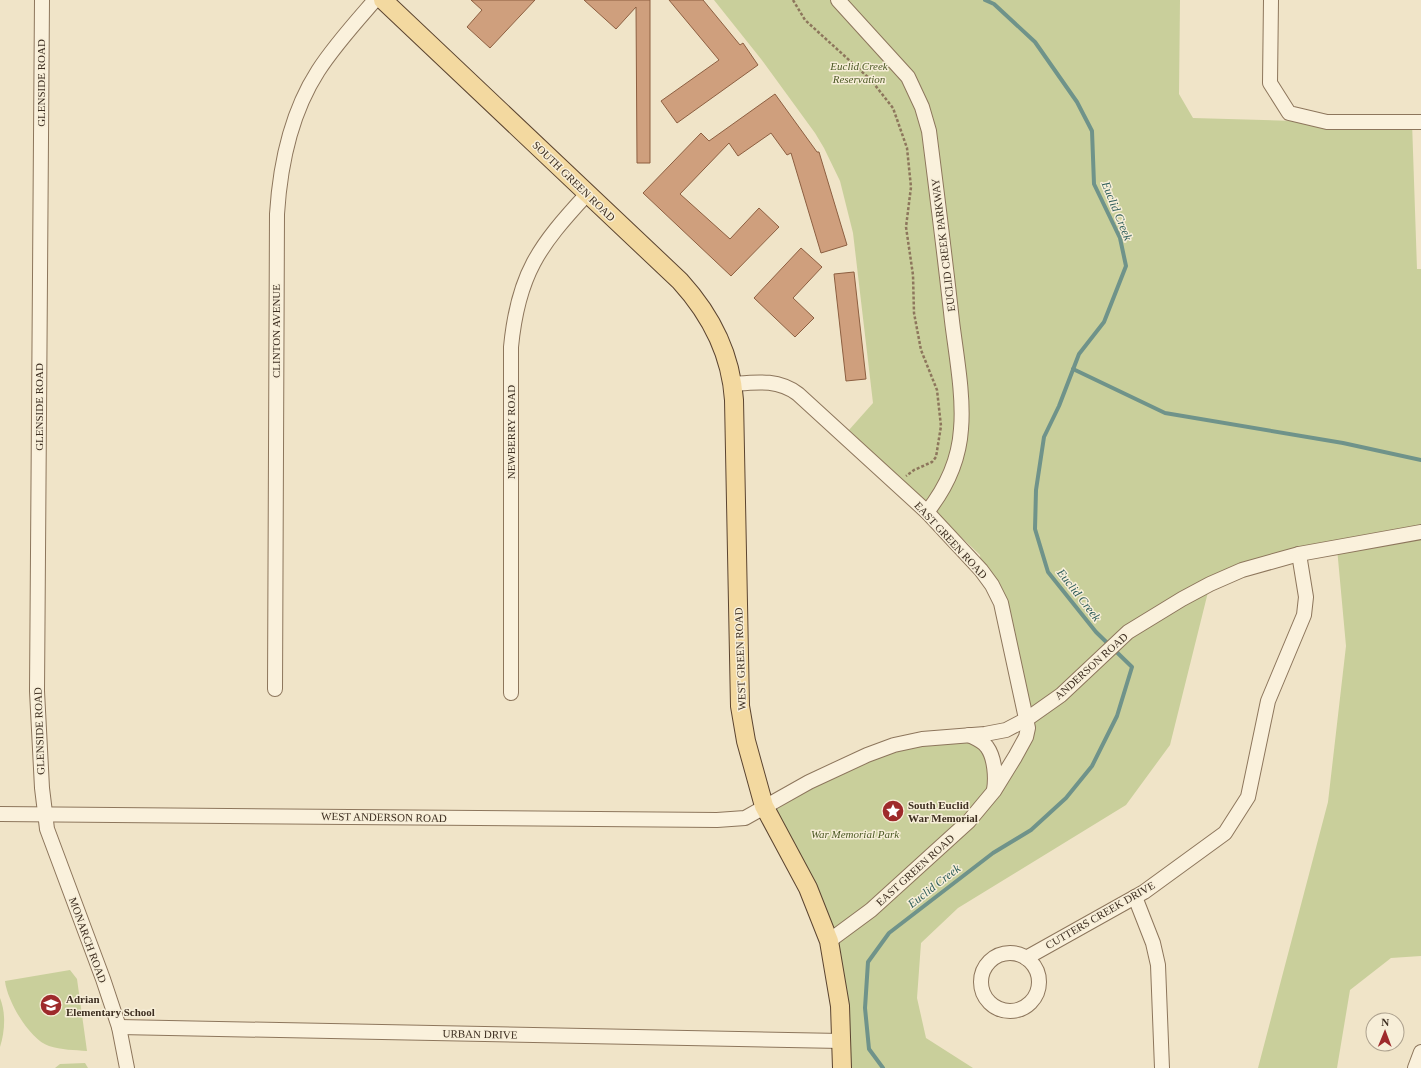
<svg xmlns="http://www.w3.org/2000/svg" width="1421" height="1068" viewBox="0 0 1421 1068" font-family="'Times New Roman',serif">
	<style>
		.green { fill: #c9cf9b }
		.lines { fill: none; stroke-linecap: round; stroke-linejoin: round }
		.stream { stroke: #6f938a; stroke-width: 4 }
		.building { fill: #cf9f7d; stroke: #8d5f41 }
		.minor-casing { stroke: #8d765c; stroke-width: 16 }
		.major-casing { stroke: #5b4430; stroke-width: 20 }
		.path { stroke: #8d765c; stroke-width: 2.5; stroke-dasharray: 3 2; stroke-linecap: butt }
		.minor { stroke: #faf1dc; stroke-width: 14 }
		.major { stroke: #f3d9a0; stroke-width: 18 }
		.labels { text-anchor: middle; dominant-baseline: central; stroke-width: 3; stroke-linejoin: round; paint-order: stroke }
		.park-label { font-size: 11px; font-style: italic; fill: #4d5a26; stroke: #f7eed8 }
		.street-label { font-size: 11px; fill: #3d2e20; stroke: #f7eed8 }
		.poi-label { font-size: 11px; font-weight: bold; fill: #3d2e20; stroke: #f7eed8; text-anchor: start }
		.water-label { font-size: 12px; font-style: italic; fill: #2f5d5a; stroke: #f7eed8 }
	</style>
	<rect width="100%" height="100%" fill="#f0e4c8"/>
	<g class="green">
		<path d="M714,0H1180L1179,94L1193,118L1327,122H1412L1417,269H1421V956L1391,958L1350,990L1337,1068H1258L1328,802L1346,646L1337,548L1210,584L1170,745L1126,805L958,908L921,943L917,998L926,1038L973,1068H842L835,972L764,806L894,745L980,740L996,781L1026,737L1010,645L981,570L980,555L849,430L873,403L853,233L840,181L824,148L815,133L761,59Z"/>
		<path d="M70,970L77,979L87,1051C75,1050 61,1050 49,1046C30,1040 7,1001 5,981Z"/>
		<path d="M0,998C6,1013 5,1031 0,1047Z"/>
		<path d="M85,1063L88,1068H55L60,1064Z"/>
	</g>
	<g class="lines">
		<g class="stream">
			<path d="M1073,369L1165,413L1343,443L1421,460"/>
			<path d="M883,1068L869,1049L865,1008L868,962L889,933L993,853L1031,830L1066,798L1092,766L1117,716L1132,667L1096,632L1048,572L1035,529L1036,490L1044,437L1059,406L1079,354L1104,322L1126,266L1120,238L1094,184L1092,131L1077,102L1035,42L994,4L985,0"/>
		</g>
	</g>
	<g class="building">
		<path d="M471,0H535L490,48L467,27L482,10Z"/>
		<path d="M584,0H650V163H637L636,7L616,29Z"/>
		<path d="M669,0H703L740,45L743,43L758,65L677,123L661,101L719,60Z"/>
		<path d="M775,94L817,152H819L847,245L821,253L791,153L787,155L771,133L738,156L729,143L680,194L730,239L759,208L779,227L731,276L643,193L701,133L709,141Z"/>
		<path d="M801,248L822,267L793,298L814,318L795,337L754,298Z"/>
		<path d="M854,272L866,379L846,381L834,274Z"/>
	</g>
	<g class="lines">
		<g class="minor-casing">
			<g id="minor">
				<path d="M42,0L37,691L42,788L47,829L103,979L119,1027L127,1068"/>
				<path d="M838,0L908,77L922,107L929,131C937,194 945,257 952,321C956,354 964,396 961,429C959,460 946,488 927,512"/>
				<path d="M1271,0L1270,83L1289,113L1327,122H1421"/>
				<path d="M733,384C757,382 778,379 798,394L927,512L981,570L992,585L1001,603L1028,728L1026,737L1015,757L994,791L969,821L871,910L829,941"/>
				<path d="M275,689L277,214C280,166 291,113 318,71C334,46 355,23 375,0"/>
				<path d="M511,693V347C518,274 539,246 587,194"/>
				<path d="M969,735C975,738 983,741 987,747C995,758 996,778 994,790"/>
				<path d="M0,814L717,820L745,818L809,782L867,755L894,745L922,739L985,734L1006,730L1027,719L1061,695L1128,632L1182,599L1210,584L1242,570L1299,554L1421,532"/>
				<path d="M1135,897L1153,943L1158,965L1162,1068"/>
				<circle cx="1010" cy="982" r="29"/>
				<path d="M1026,958L1144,892L1225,833L1248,797L1268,701L1304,615L1306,597L1299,554"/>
				<path d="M119,1027L841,1041"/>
				<path d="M1415,1068L1421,1052"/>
			</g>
		</g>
		<g class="major-casing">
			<path id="major" d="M383,0L680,281C711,315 731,354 734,400L740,706L746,741L764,806L808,888L829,941L840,1006L842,1068"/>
		</g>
		<path class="path" d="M793,0L805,20L871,80L893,108L907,148L911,187L906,227L913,275L914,313L921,350L937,390L941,426L936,457L932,462L914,470L906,476"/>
		<use href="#minor" class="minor"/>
		<use href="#major" class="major"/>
	</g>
	<defs>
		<g id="sight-disc" transform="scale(1.15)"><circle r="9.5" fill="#9e2a2b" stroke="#f7eed8"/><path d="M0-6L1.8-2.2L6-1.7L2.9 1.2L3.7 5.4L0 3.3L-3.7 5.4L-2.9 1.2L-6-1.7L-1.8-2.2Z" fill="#fff"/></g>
		<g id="school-disc" transform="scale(1.15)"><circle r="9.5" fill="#9e2a2b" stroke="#f7eed8"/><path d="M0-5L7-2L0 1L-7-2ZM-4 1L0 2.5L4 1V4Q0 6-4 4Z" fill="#fff"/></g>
	</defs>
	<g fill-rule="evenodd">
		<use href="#sight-disc" x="893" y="811"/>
		<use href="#school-disc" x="51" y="1005"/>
	</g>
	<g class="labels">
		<g class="park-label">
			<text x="859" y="66">Euclid Creek<tspan x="859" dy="13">Reservation</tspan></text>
			<text x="855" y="834">War Memorial Park</text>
		</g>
		<g class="street-label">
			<text transform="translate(41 83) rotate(-90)">GLENSIDE ROAD</text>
			<text transform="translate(574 181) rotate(44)">SOUTH GREEN ROAD</text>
			<text transform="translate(943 245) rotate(-97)">EUCLID CREEK PARKWAY</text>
			<text transform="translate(276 331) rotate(-90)">CLINTON AVENUE</text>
			<text transform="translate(39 407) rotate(-90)">GLENSIDE ROAD</text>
			<text transform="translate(511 432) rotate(-90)">NEWBERRY ROAD</text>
			<text transform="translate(951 540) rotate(47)">EAST GREEN ROAD</text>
			<text transform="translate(740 659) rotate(-92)">WEST GREEN ROAD</text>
			<text transform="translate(1091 666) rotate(-42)">ANDERSON ROAD</text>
			<text transform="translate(39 731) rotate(-92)">GLENSIDE ROAD</text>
			<text transform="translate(384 817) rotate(1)">WEST ANDERSON ROAD</text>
			<text transform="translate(915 870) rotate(-42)">EAST GREEN ROAD</text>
			<text transform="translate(1100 915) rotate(-30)">CUTTERS CREEK DRIVE</text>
			<text transform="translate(88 940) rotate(70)">MONARCH ROAD</text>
			<text transform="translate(480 1034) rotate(1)">URBAN DRIVE</text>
		</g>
		<g class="poi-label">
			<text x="908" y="805">South Euclid<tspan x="908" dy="13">War Memorial</tspan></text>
			<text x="66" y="999">Adrian<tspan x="66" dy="13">Elementary School</tspan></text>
		</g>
		<g class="water-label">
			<text transform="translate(1117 211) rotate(68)">Euclid Creek</text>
			<text transform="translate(1079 595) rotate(52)">Euclid Creek</text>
			<text transform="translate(934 886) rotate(-38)">Euclid Creek</text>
		</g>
	</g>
	<g transform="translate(1385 1032) rotate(1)"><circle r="19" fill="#f7eed8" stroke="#ada18e"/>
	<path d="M0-3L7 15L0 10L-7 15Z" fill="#9e2a2b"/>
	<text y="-6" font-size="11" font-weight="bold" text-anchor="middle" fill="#3d2e20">N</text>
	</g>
</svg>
